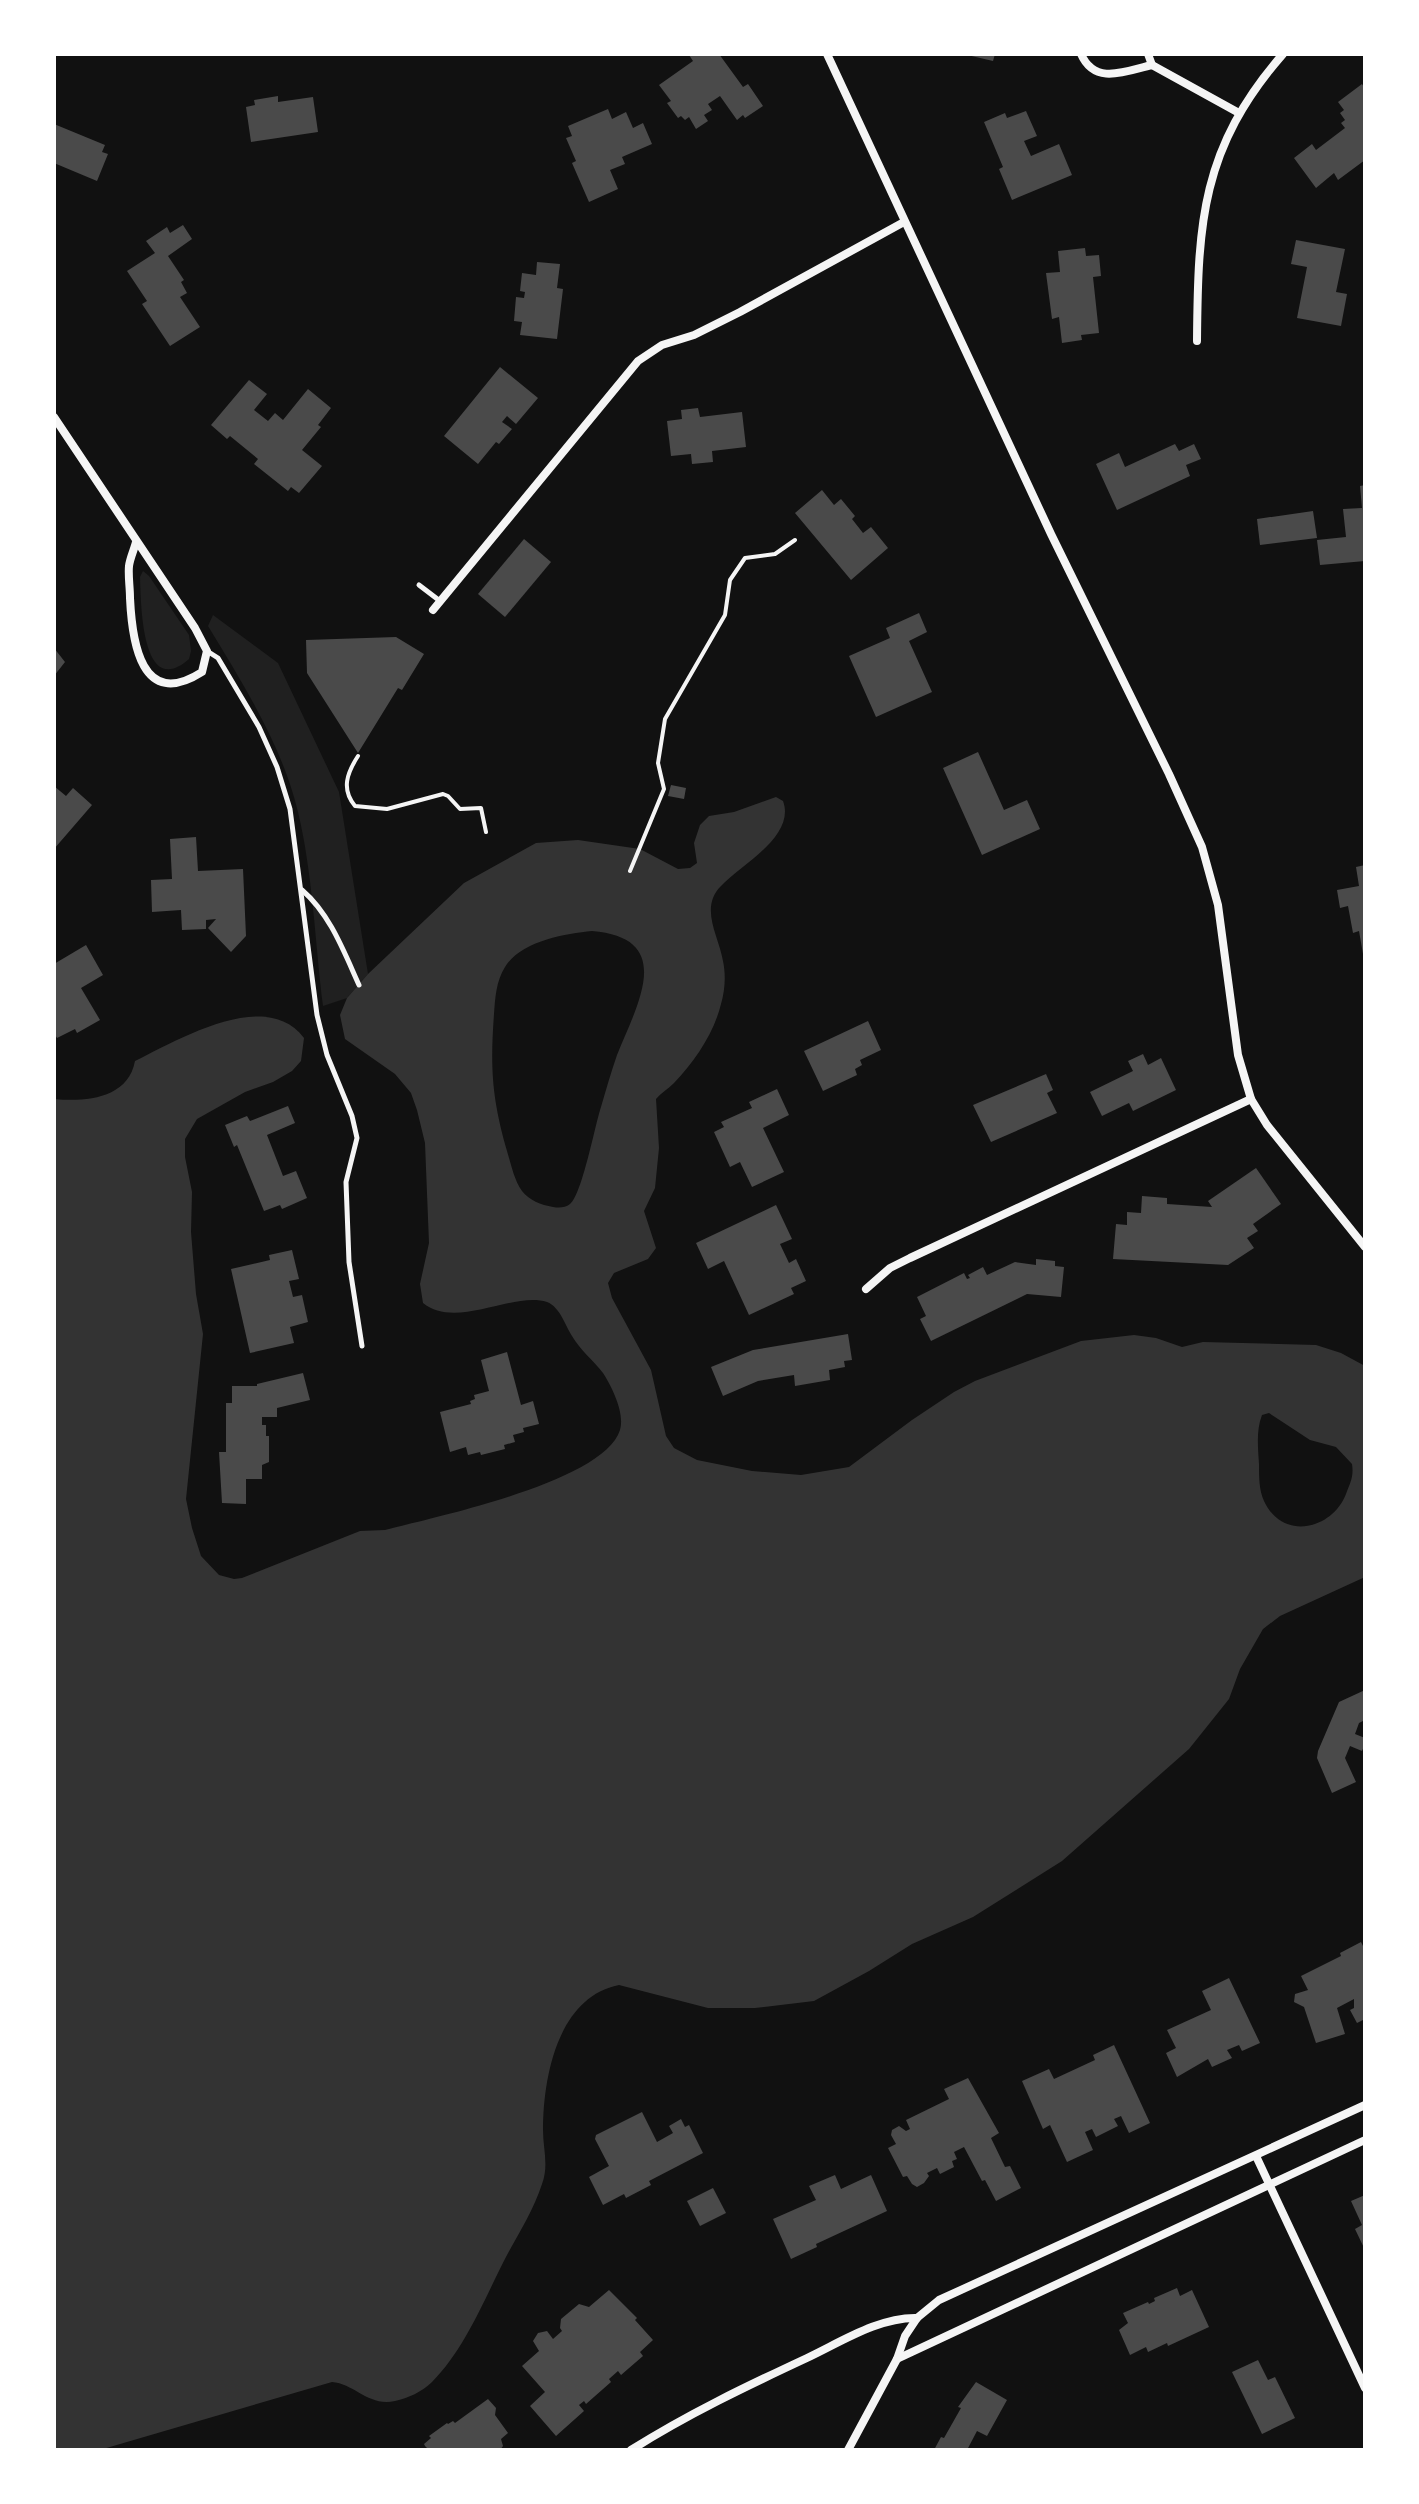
<svg xmlns="http://www.w3.org/2000/svg" width="1419" height="2504" viewBox="0 0 1419 2504" font-family="'Nunito Sans',sans-serif">
	<style>
		.green { fill: #202020 }
		.water { fill: #333; fill-rule: evenodd }
		.building { fill: #4a4a4a }
		.lines { fill: none; stroke-linecap: round; stroke-linejoin: round }
		.path { stroke: #f5f5f5; stroke-width: 4 }
		.service { stroke: #f5f5f5; stroke-width: 5 }
		.minor { stroke: #f5f5f5; stroke-width: 8 }
	</style>
	<rect width="100%" height="100%" fill="#111"/>
	<g class="green">
		<path d="M143,571L149,576L189,635L191,651L189,659C141,701 141,602 140,577Z"/>
		<path d="M213,615L278,663L339,792L368,974L347,998L323,1006C315,942 313,875 298,812C282,745 243,684 208,626Z"/>
	</g>
	<path class="water" d="M776,797L783,801C796,836 741,865 721,886C699,908 719,936 723,961C726,975 725,990 721,1004C714,1033 695,1061 674,1083C668,1089 661,1093 656,1099L659,1148L655,1188L644,1211L656,1248L648,1259L614,1273L608,1283L612,1298L651,1370L666,1436L674,1448L697,1460L752,1471L801,1475L849,1467L912,1420L954,1392L975,1381L1081,1341L1134,1335L1156,1338L1182,1347L1203,1342L1316,1345L1341,1353L1365,1366V1577L1280,1616L1263,1629L1240,1669L1229,1699L1189,1749L1062,1861L973,1917L912,1944L869,1971L814,2001L755,2008H708L619,1985C558,1997 543,2077 543,2130C543,2149 549,2165 542,2184C534,2209 519,2233 507,2255C485,2297 466,2348 432,2382C422,2392 408,2398 395,2401C369,2407 355,2384 332,2382L103,2449L54,2450V1099C85,1102 128,1099 135,1061C178,1040 266,987 304,1038L301,1061L292,1071L273,1082L245,1092L197,1119L185,1139V1157L192,1192L191,1232L196,1294L203,1334L186,1499L192,1528L201,1556L219,1575L234,1579L242,1578L360,1531L385,1530C434,1517 604,1482 620,1430C625,1413 612,1387 603,1373C593,1360 580,1350 572,1336C565,1325 560,1307 547,1302C513,1291 456,1330 423,1303L420,1284L429,1243L425,1143L417,1110L411,1093L395,1074L345,1039L340,1015L347,998L368,974L464,883L536,843L578,840L640,849L678,869L690,868L697,863L694,843L700,825L709,816L734,812ZM592,931C677,938 637,1005 617,1055C611,1072 606,1090 601,1107C595,1125 582,1195 570,1204C565,1208 559,1208 553,1207C541,1205 529,1200 522,1191C514,1180 511,1164 507,1151C492,1098 490,1069 494,1014C495,999 496,981 505,967C521,941 564,934 592,931ZM1269,1413L1310,1440L1336,1447L1352,1464C1354,1477 1350,1483 1346,1494C1332,1530 1282,1541 1264,1501C1259,1490 1259,1477 1259,1464C1258,1448 1256,1430 1262,1415Z"/>
	<g class="building">
		<path d="M691,54H719L743,87L748,84L763,106L745,118L743,115L737,120L720,96L708,104L712,110L704,115L708,121L696,129L689,117L685,120L681,116L678,118L667,103L671,101L659,85L693,61L689,55Z"/>
		<path d="M963,54H995L993,61Z"/>
		<path d="M1362,84L1365,89V160L1338,180L1334,173L1316,188L1294,158L1312,144L1316,150L1345,128L1341,123L1345,120L1340,113L1344,110L1338,102Z"/>
		<path d="M278,96V102L313,97L318,132L251,142L246,107L255,105L254,100Z"/>
		<path d="M608,109L612,119L626,112L633,128L643,123L652,144L622,157L625,164L610,170L618,189L589,202L572,163L576,161L566,138L572,136L568,126Z"/>
		<path d="M1026,111L1037,136L1024,141L1031,156L1059,144L1072,175L1012,200L999,169L1003,167L984,122L1005,113L1007,118Z"/>
		<path d="M54,124L105,145L102,152L108,154L97,181L54,163Z"/>
		<path d="M183,225L192,239L168,256L184,280L181,282L187,293L180,297L200,327L170,346L142,304L147,301L127,271L155,253L146,241L167,227L170,233Z"/>
		<path d="M1296,240L1345,249L1336,292L1347,294L1341,326L1297,318L1307,267L1291,264Z"/>
		<path d="M1085,248L1086,256L1099,255L1101,276L1093,277L1099,333L1081,335L1082,340L1062,343L1059,317L1052,319L1046,273L1060,272L1058,251Z"/>
		<path d="M537,262L560,264L557,288L563,289L557,339L520,335L522,322L514,321L516,297L524,298L525,292L520,291L522,273L536,275Z"/>
		<path d="M500,367L538,398L516,424L507,416L502,422L512,429L499,444L496,442L478,464L444,436Z"/>
		<path d="M249,380L267,394L254,410L268,421L275,413L283,420L308,389L331,408L318,425L321,427L302,450L322,466L299,493L291,487L288,491L254,464L258,459L230,436L227,439L211,425Z"/>
		<path d="M698,408L700,417L742,412L746,447L712,451L713,462L692,464L691,454L671,456L667,421L682,419L681,410Z"/>
		<path d="M1175,444L1179,451L1194,444L1201,459L1186,465L1190,476L1117,510L1096,464L1119,453L1125,467Z"/>
		<path d="M1365,485V561L1320,565L1317,540L1346,537L1343,509L1362,508L1360,486Z"/>
		<path d="M822,490L834,505L841,499L855,516L852,519L863,533L871,527L888,548L851,580L795,513Z"/>
		<path d="M1313,511L1317,538L1260,545L1257,519Z"/>
		<path d="M524,539L551,562L505,617L478,594Z"/>
		<path d="M919,613L927,632L909,641L932,692L876,717L849,656L890,638L886,628Z"/>
		<path d="M396,637L424,654L402,690L398,688L358,753L307,673L306,640Z"/>
		<path d="M54,648L65,662L54,676Z"/>
		<path d="M978,752L1004,810L1027,800L1040,829L982,855L943,768Z"/>
		<path d="M671,785L686,788L684,799L668,796Z"/>
		<path d="M54,786L66,796L73,788L92,805L54,849Z"/>
		<path d="M196,837L198,871L243,869L246,936L231,952L208,928L216,919L206,920V929L182,930L181,910L152,912L151,880L172,879L170,839Z"/>
		<path d="M1365,865V954H1363L1359,931L1353,933L1348,906L1340,908L1337,890L1359,886L1356,867Z"/>
		<path d="M86,945L103,975L81,988L100,1020L77,1033L75,1029L57,1038L54,1033V964Z"/>
		<path d="M868,1021L881,1050L860,1060L862,1065L855,1069L857,1075L823,1091L804,1051Z"/>
		<path d="M1143,1054L1148,1065L1161,1058L1176,1090L1133,1111L1129,1103L1102,1116L1090,1092L1133,1071L1128,1061Z"/>
		<path d="M1046,1074L1053,1090L1047,1093L1057,1113L991,1142L973,1105Z"/>
		<path d="M777,1089L789,1115L763,1128L784,1172L752,1187L740,1162L730,1167L714,1132L724,1127L721,1122L752,1108L749,1102Z"/>
		<path d="M288,1106L295,1123L267,1135L283,1176L296,1171L307,1198L282,1209L280,1205L264,1211L237,1145L234,1147L225,1125L247,1116L250,1121Z"/>
		<path d="M1256,1168L1281,1204L1253,1224L1258,1231L1247,1238L1254,1248L1228,1265L1113,1259L1116,1224L1127,1225V1212L1141,1213L1142,1196L1167,1198V1204L1212,1207L1208,1201Z"/>
		<path d="M776,1205L792,1239L780,1244L789,1263L796,1259L806,1281L791,1288L794,1294L749,1315L724,1261L708,1269L696,1243Z"/>
		<path d="M292,1250L299,1279L289,1281L293,1297L302,1295L308,1322L290,1327L294,1343L250,1353L231,1269L270,1260L269,1255Z"/>
		<path d="M1036,1259L1055,1261V1266L1064,1267L1061,1297L1027,1294L931,1341L920,1319L926,1316L917,1297L964,1273L967,1279L970,1278L968,1275L983,1267L987,1275L1015,1262L1036,1265Z"/>
		<path d="M848,1334L852,1360L844,1361L845,1367L829,1370L830,1380L795,1386L794,1375L758,1381L723,1396L711,1367L753,1350Z"/>
		<path d="M507,1352L521,1405L533,1401L539,1424L523,1428L524,1432L513,1435L515,1442L504,1445L505,1449L481,1455L480,1452L468,1455L466,1447L450,1452L440,1412L471,1404L470,1401L475,1399L474,1395L489,1391L481,1360Z"/>
		<path d="M303,1373L310,1400L277,1408V1417H262V1425H266V1436H269V1462L262,1465V1479H246V1504L222,1503L219,1452H226V1403H232V1386H257V1384Z"/>
		<path d="M1365,1690V1720L1359,1723L1355,1734L1365,1738V1744L1362,1751L1350,1746L1345,1758L1356,1782L1332,1793L1317,1758L1318,1751L1339,1702Z"/>
		<path d="M1361,1942L1365,1950V2019L1357,2023L1350,2010L1354,2008V1999L1337,2008L1345,2034L1316,2043L1304,2007L1294,2002L1295,1994L1308,1990L1301,1976L1341,1956L1340,1953Z"/>
		<path d="M1229,1978L1260,2043L1242,2051L1239,2045L1227,2050L1232,2058L1212,2067L1208,2059L1177,2077L1166,2053L1176,2048L1167,2030L1211,2010L1202,1991Z"/>
		<path d="M1114,2045L1150,2123L1129,2133L1121,2116L1114,2119L1118,2126L1096,2137L1092,2129L1085,2132L1093,2150L1067,2162L1050,2125L1043,2129L1022,2081L1049,2069L1054,2079L1095,2060L1093,2055Z"/>
		<path d="M968,2078L999,2133L991,2138L1005,2167L1010,2166L1021,2188L996,2201L985,2180L982,2181L964,2147L954,2152L957,2159L952,2161L954,2167L940,2174L937,2168L927,2173L929,2176L924,2183L917,2187L912,2184L907,2176L903,2177L888,2148L896,2144L891,2135L892,2130L899,2126L906,2131L910,2129L906,2120L949,2099L944,2089Z"/>
		<path d="M642,2112L657,2142L673,2133L669,2126L681,2119L685,2127L689,2125L703,2153L649,2181L651,2185L626,2198L624,2194L603,2205L589,2177L609,2166L595,2139L596,2135Z"/>
		<path d="M835,2175L841,2189L871,2175L887,2211L816,2244L817,2247L791,2259L773,2219L816,2200L809,2186Z"/>
		<path d="M713,2188L726,2213L700,2226L687,2201Z"/>
		<path d="M1365,2195V2250L1355,2229L1362,2225L1351,2201Z"/>
		<path d="M1177,2288L1180,2296L1192,2290L1209,2327L1168,2346L1167,2343L1148,2352L1146,2347L1130,2355L1119,2330L1128,2323L1123,2313L1148,2302L1149,2304L1155,2301L1154,2298Z"/>
		<path d="M609,2290L637,2318L635,2320L653,2340L640,2352L643,2356L621,2375L618,2371L609,2379L611,2382L586,2404L584,2401L579,2405L584,2411L556,2436L530,2406L545,2392L522,2366L539,2351L533,2341L538,2333L547,2331L553,2339L562,2331L560,2328L561,2319L579,2304L589,2307Z"/>
		<path d="M1258,2360L1268,2380L1275,2377L1295,2418L1262,2434L1232,2372Z"/>
		<path d="M976,2382L1007,2400L987,2436L977,2431L967,2450H934L941,2437L944,2438L961,2408L958,2407Z"/>
		<path d="M488,2399L496,2408L495,2415L508,2433L501,2439L503,2446L500,2450H429L425,2446L424,2444L431,2438L429,2436L447,2423L448,2424L453,2421L455,2423Z"/>
	</g>
	<g class="lines">
		<g class="path">
			<path d="M358,756C347,773 341,789 355,806L387,809L443,794L448,796L460,809L481,808L486,832"/>
			<path d="M630,871L664,789L658,763L665,719L725,615L730,580L745,558L775,554L795,540"/>
		</g>
		<g class="service">
			<path d="M419,585L440,601"/>
			<path d="M207,651L218,658L259,727L277,767L290,809L317,1015L327,1055L352,1116L357,1138L346,1182L349,1262L362,1346"/>
			<path d="M302,890C330,914 344,952 359,985"/>
		</g>
		<g class="minor">
			<path d="M827,54L1051,534L1169,774L1202,847L1218,905L1238,1055L1251,1099L1267,1125L1365,1247"/>
			<path d="M1081,54C1095,86 1126,71 1152,65"/>
			<path d="M1148,54L1152,65L1239,113"/>
			<path d="M1197,341C1198,223 1201,148 1283,54"/>
			<path d="M54,417L195,628L207,651L202,672C141,711 132,641 130,598C130,587 128,576 129,566C130,558 134,550 136,542"/>
			<path d="M433,610L638,361L662,345L694,335L740,312L904,222"/>
			<path d="M866,1289L890,1268L910,1258L1251,1099"/>
			<path d="M1256,2156L1365,2388"/>
			<path d="M897,2359L1365,2140"/>
			<path d="M631,2450C688,2414 747,2386 807,2358C841,2342 879,2317 917,2318"/>
			<path d="M848,2450L897,2359L905,2336L917,2318L939,2300L1365,2105"/>
		</g>
	</g>
	<rect width="1419" height="2504" fill="none" stroke="#ffffff" stroke-width="112"/>
</svg>
